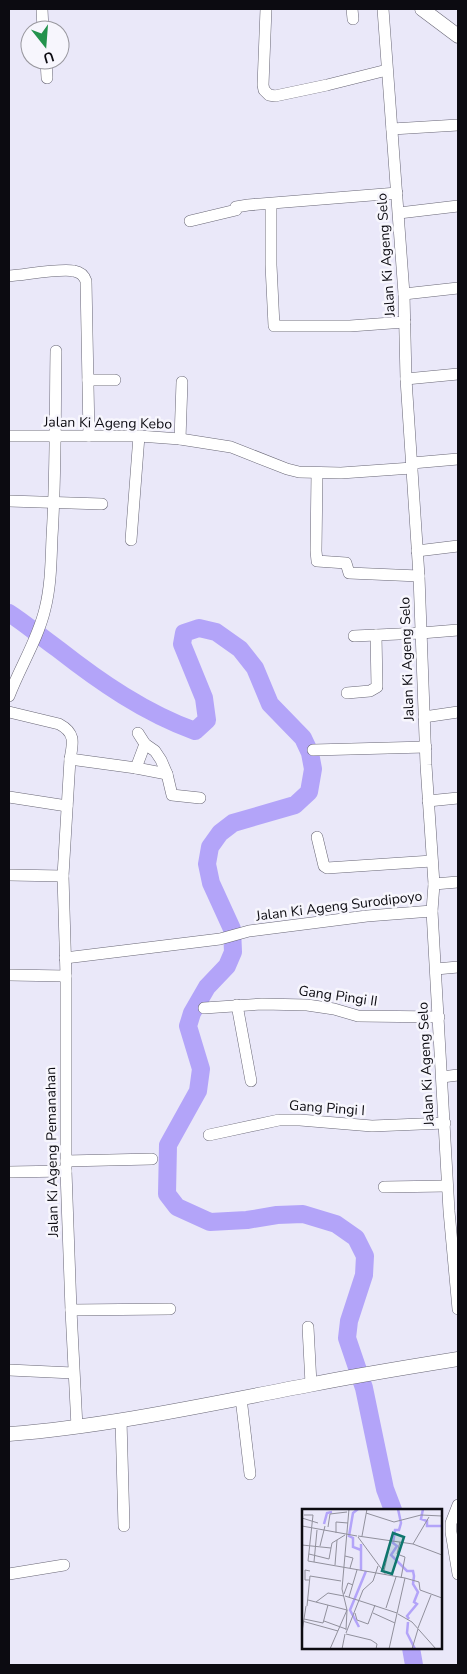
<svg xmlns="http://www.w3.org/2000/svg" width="467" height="1674" viewBox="0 0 467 1674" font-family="'Nunito Sans',sans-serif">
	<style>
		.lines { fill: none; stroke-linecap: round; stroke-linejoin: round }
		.river { stroke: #b3a4f9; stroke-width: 18 }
		.minor-casing { stroke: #696776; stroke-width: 12 }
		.major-casing { stroke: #696776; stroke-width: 15 }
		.minor { stroke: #fff; stroke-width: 11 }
		.major { stroke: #fff; stroke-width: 14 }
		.labels { text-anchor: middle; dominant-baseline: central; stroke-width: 5; stroke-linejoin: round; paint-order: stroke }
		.street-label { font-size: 14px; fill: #0c0b11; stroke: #f7f6fd }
		.inset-river { fill: none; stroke: #b3a4f9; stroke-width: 2.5 }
		.inset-road { fill: none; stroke: #91909c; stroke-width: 1 }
		.view { fill: #0f766e; fill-opacity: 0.15; stroke: #0f766e; stroke-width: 2.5 }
		.inset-edge { fill: none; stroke: #0c0b11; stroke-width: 2.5 }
	</style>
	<rect width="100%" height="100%" fill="#eae8f9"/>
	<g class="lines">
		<g class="river">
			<path d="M9,613C26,624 41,637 58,649C100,682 145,713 195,731L207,720L204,698L182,644L184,633L199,628L216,632L240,649L255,668L270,704L303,738L310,753L313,769L309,792L295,805L233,823L220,833L210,847L207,864L211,883L232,929L233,952L227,966L207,987L192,1013L188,1026L201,1069L198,1091L168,1145L167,1194L177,1207L210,1222L247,1220L277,1215L303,1214L336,1224L356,1238L365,1256L364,1275L349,1321L347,1338L364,1388L385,1489L393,1510"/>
			<path d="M411,1648L414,1665"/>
		</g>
		<g class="minor-casing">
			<g id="minor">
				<path d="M42,9L43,30"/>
				<path d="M266,9L263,85L264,90L269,95L275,96L327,85L387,70"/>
				<path d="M352,9L353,19"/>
				<path d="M383,9L404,294L406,379L419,576L426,765L434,884L432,911L449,1211L458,1309"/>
				<path d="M46,60L47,78"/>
				<path d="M392,129L458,125"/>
				<path d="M271,204V265L274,326H350L405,322"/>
				<path d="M399,213L458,206"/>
				<path d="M190,221L236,210V207L248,205L397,193"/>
				<path d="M9,276C25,275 60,268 74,271C80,272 84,275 86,281L89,436"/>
				<path d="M404,294L458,288"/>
				<path d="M406,379L458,374"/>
				<path d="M88,380H115"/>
				<path d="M9,436H139L180,439L231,447L287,469L299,472L341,473L412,468"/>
				<path d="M180,439L182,382"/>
				<path d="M412,463L458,459"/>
				<path d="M317,473L316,551L317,561L346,563L349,573L419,576"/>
				<path d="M9,501L102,504"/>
				<path d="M131,540L139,436"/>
				<path d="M417,551L458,546"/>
				<path d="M354,636L421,633L458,630"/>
				<path d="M347,693L370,691L377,687L376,635"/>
				<path d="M9,696C20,667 38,639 45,609C51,585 51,561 52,537C56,475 55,413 56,351"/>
				<path d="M9,712L59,724C76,733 73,743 70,759L63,876L66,976V1171L71,1310L77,1427"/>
				<path d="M424,717L458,712"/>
				<path d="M138,733L145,744L155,751L161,760L167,774L172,795L200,798"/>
				<path d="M313,750L426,747"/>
				<path d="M70,759L136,768L167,774"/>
				<path d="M136,768L145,744"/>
				<path d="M9,797L67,806"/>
				<path d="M428,801L458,798"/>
				<path d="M317,837L324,866L327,868L432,861"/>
				<path d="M9,875L63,876"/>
				<path d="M434,884L458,882"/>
				<path d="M65,958L220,939L249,931L367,916L432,911"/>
				<path d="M436,969L458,967"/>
				<path d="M9,975L66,976"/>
				<path d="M237,1005L251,1081"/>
				<path d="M204,1008L262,1004L307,1005L334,1009L358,1016L439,1017"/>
				<path d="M442,1077L458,1075"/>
				<path d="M209,1135L279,1120H300L372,1126L445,1123"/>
				<path d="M66,1161L152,1159"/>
				<path d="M9,1172L66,1171"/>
				<path d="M384,1187L447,1186"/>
				<path d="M71,1310L170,1309"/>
				<path d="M308,1327L311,1384"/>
				<path d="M9,1370L73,1373"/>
				<path d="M241,1398L250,1474"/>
				<path d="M121,1420L124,1526"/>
				<path d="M458,1505L451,1523V1532L458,1574"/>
				<path d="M9,1574L64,1565"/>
			</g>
		</g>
		<g class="major-casing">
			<g id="major">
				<path d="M422,9L458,36"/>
				<path d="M9,1434C110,1426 209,1404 309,1385C358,1375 408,1367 458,1359"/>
			</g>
		</g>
		<use href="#minor" class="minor"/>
		<use href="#major" class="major"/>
	</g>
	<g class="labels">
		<g class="street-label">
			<text transform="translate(386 255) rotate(-94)">Jalan Ki Ageng Selo</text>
			<text transform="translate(108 423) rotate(1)">Jalan Ki Ageng Kebo</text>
			<text transform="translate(407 659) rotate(-92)">Jalan Ki Ageng Selo</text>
			<text transform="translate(339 906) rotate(-7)">Jalan Ki Ageng Surodipoyo</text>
			<text transform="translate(338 996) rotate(8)">Gang Pingi II</text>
			<text transform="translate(426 1064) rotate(-93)">Jalan Ki Ageng Selo</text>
			<text transform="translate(327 1108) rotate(4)">Gang Pingi I</text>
			<text transform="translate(52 1152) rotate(-91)">Jalan Ki Ageng Pemanahan</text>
		</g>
	</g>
	<g transform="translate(302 1509)">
		<rect width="140" height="140" fill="#eae8f9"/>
		<path class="inset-river" d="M56,0L51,4L47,27L51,29V38L59,41M96,0L99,14L97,21H93L91,34L95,37L89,46L105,62H111L112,67L111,75L116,83L112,93L115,95L105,107L107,110M121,0L119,10L125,12V17H140M22,15L25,4L30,3M59,61V35M106,113L105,124L113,140M57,118L48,101L64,62"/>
		<path class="inset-road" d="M64,4L92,13L119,6L140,7M2,6H11L6,52M0,9L16,14M0,17L55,27M26,18L28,5L45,3M34,24V13L46,14M56,27L111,35L140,46M60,27L65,0M56,28L84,66M98,33L95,45L103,48L99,69M111,35L127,8M0,36L29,39L30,34L43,26M18,37L23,17M7,45L27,50L29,39M43,47L51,49L48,59M6,52L103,69L87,140M12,53L15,21M33,56L35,31M82,62L89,31M103,69L117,73L118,81L140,89M7,71H3V61L8,62M42,85L46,74L51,76M43,87L95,104M47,88L55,61M6,91L45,101L44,121M14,93L26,84L42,87M5,97L8,67L39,72M84,99L94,68M53,104L55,111L66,115L73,96M71,104L93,114M96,105L110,113L134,140M2,110L21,114L26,96M0,112L36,122M22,112L44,120M116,119L129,86M0,123L4,97M44,124L61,81L71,72L76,57M44,125L69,131L75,135L74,140M28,140L45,101L40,80L47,0M40,140L43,125M110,140L116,120"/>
		<path class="view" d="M91,24L102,28L90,65L80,62Z"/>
		<rect width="140" height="140" class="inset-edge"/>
	</g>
	<rect width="467" height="1674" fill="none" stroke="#0c0b11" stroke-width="20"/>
	<g transform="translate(45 45) rotate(163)"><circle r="24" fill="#f7f6fd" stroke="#99989f"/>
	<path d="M0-4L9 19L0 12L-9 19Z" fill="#23934d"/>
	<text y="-8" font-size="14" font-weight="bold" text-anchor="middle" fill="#0c0b11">U</text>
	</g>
</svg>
